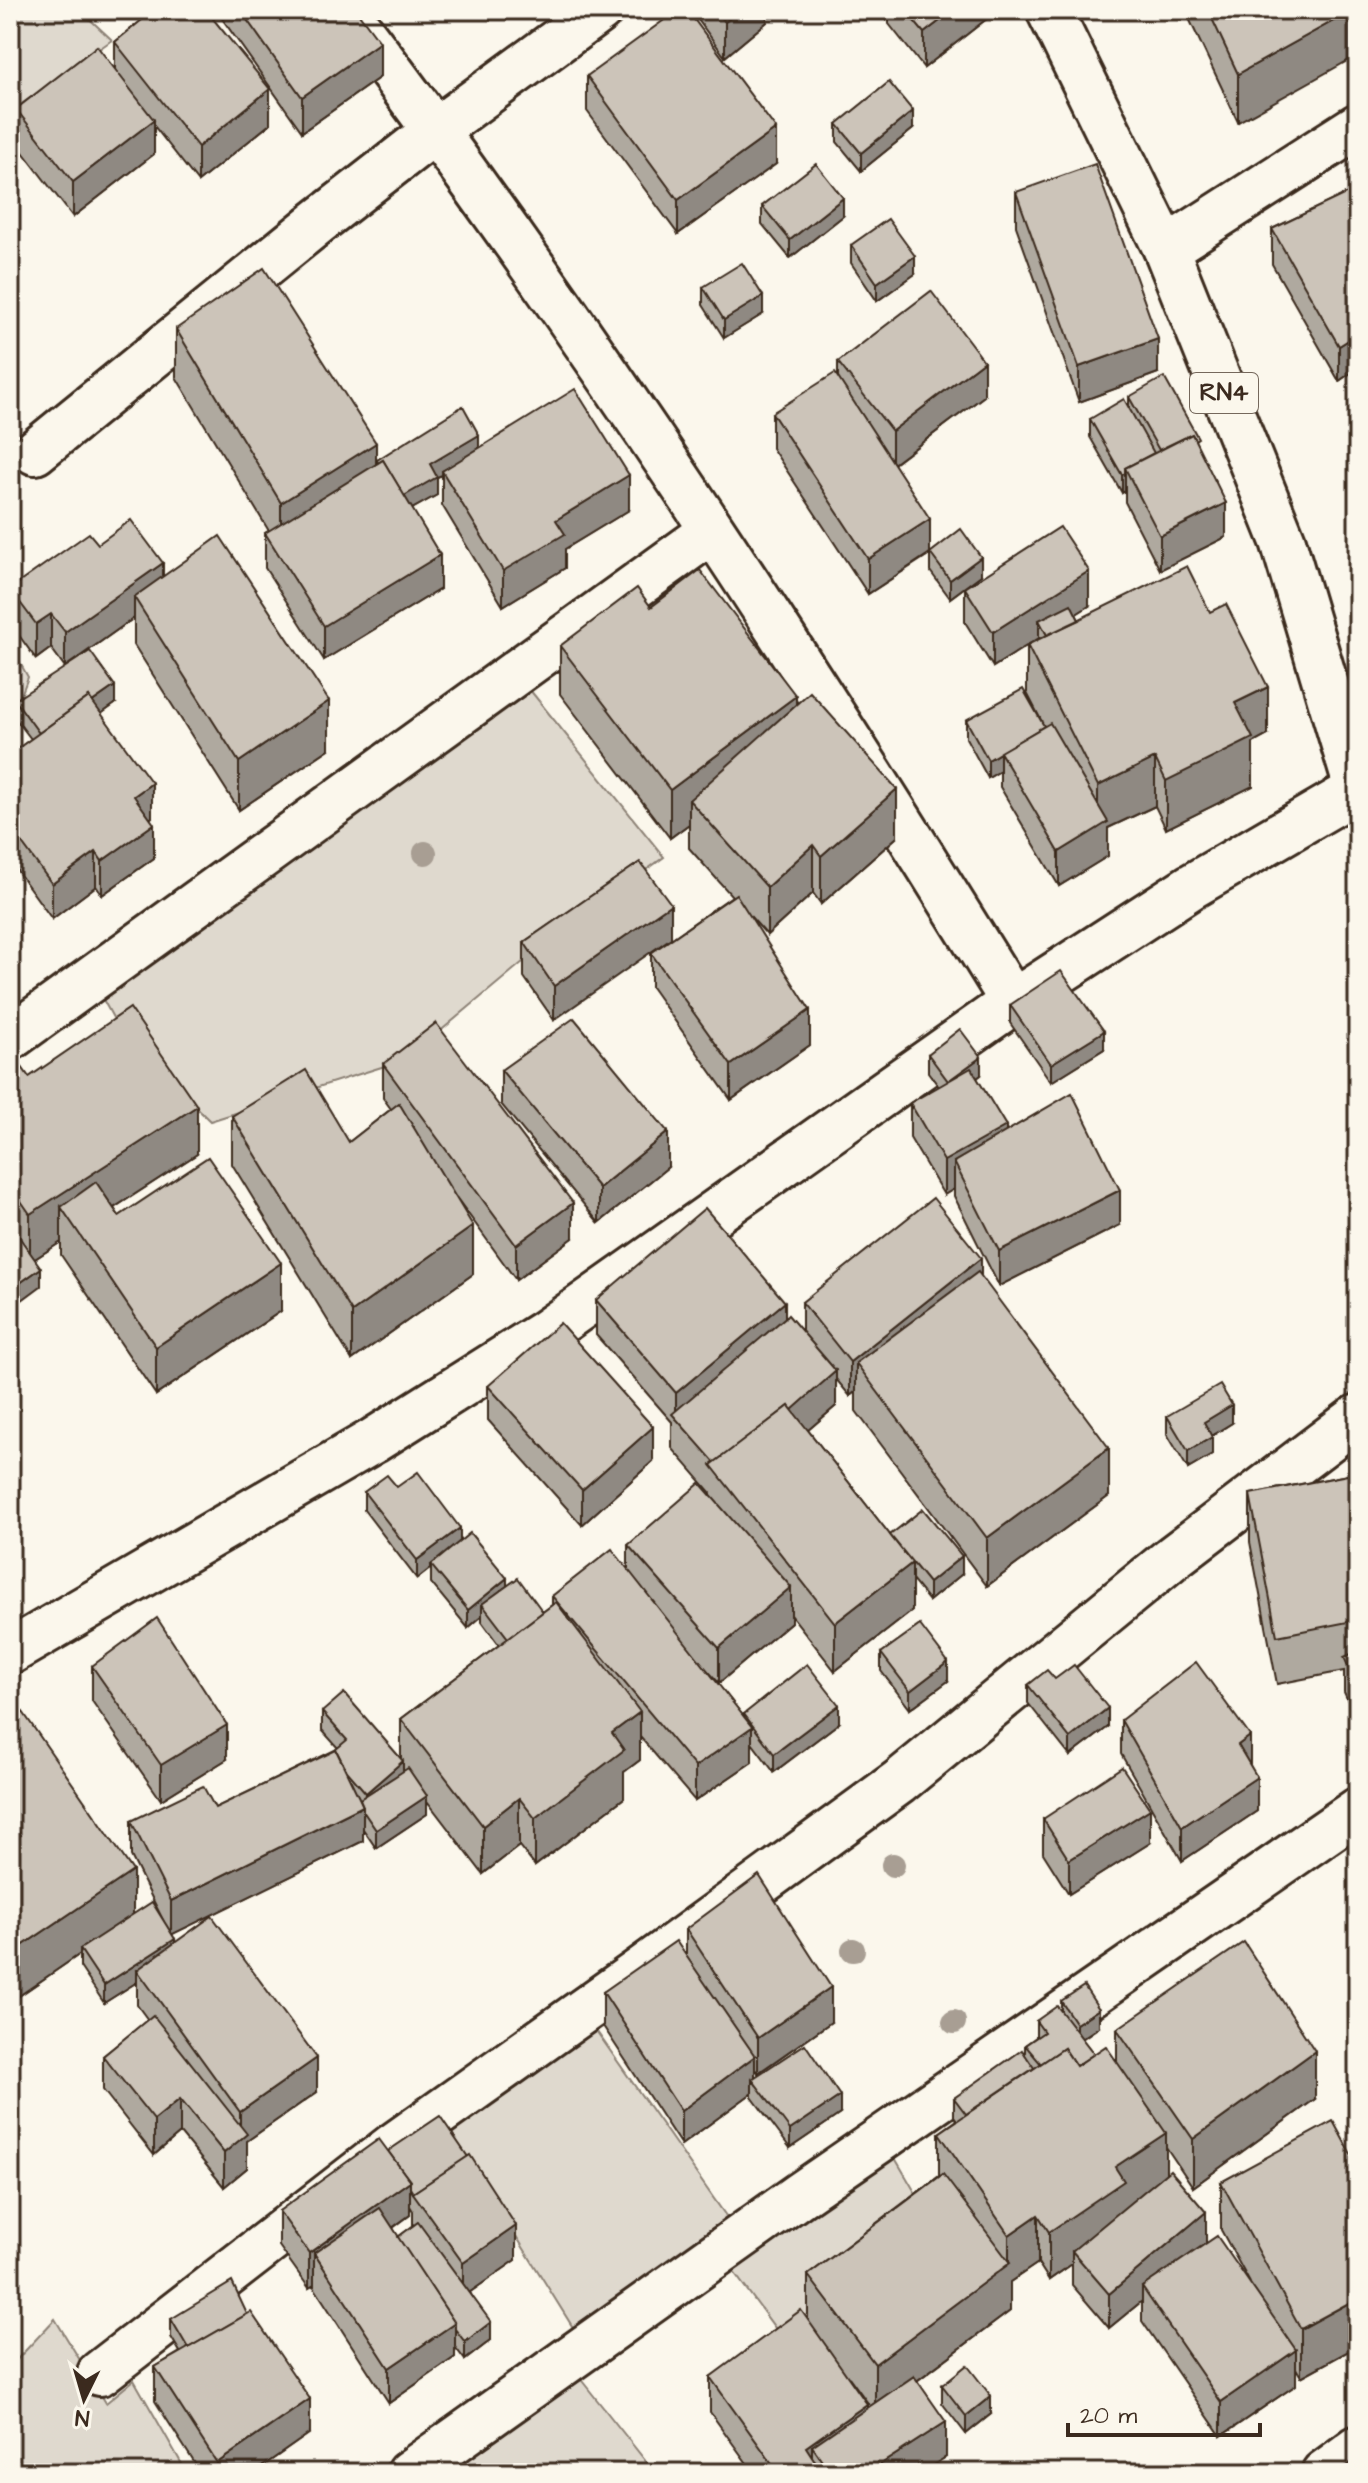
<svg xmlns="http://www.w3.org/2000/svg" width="1368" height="2483" viewBox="0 0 1368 2483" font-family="'Architects Daughter',sans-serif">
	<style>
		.green { fill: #dfd9ce; stroke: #8d8276; stroke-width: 2 }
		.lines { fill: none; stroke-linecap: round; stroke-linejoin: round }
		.minor-casing { stroke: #3b2a1e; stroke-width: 50 }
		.trunk-casing { stroke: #3b2a1e; stroke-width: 50 }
		.minor { stroke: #fbf7ec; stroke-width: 44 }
		.trunk { stroke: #fbf7ec; stroke-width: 44 }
		.tree { fill: #a89e93 }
		.wall { fill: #afa99f; stroke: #3b2a1e; stroke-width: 2; fill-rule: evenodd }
		.shaded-wall { fill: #8f8982; stroke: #3b2a1e; stroke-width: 2 }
		.building { fill: #ccc4b9; stroke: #3b2a1e; stroke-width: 2 }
		.labels { text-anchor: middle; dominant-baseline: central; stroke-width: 6; stroke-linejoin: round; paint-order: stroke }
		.shield { fill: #fbf7ec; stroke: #75685c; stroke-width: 2 }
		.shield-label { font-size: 24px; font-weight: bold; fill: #3b2a1e }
	</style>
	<rect width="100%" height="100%" fill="#fbf7ec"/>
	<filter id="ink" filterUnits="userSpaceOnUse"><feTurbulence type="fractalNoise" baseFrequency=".0125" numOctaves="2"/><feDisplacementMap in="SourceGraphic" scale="16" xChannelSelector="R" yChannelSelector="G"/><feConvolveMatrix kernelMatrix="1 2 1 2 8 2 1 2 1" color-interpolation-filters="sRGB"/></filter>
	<g filter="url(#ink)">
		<g class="green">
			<path d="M10,10H80L112,40L10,112Z"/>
			<path d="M10,645L28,677L10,724Z"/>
			<path d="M526,685L664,857L530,956L407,1059L210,1121L123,1036L100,994Z"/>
			<path d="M590,2022L733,2226L577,2334L445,2122Z"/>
			<path d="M888,2146L932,2221L781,2336L725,2260Z"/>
			<path d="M55,2319L106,2403L134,2380L187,2473H10V2367Z"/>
			<path d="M575,2372L655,2473H432Z"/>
		</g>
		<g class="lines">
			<g class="minor-casing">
				<g id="minor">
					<path d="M345,10C586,327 804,663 1013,1002"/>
					<path d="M1166,249L1358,126"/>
					<path d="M35,452L318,222L436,130L600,10"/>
					<path d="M10,1038L712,531"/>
					<path d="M10,1652L373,1441L546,1332L1013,1002L1192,886L1357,790"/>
					<path d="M100,2373L393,2146L641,1970L899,1782L1171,1559L1358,1417"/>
					<path d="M409,2473L800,2195L1358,1810"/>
					<path d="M1324,2473L1358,2448"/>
				</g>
			</g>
			<g class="trunk-casing">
				<path id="trunk" d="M1049,10L1166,249L1283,541L1358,792"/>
			</g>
			<use href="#minor" class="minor"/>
			<use href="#trunk" class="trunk"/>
		</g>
		<g class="tree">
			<circle cx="425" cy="853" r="12"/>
			<circle cx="893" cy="1865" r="12"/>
			<circle cx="853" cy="1950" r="12"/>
			<circle cx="954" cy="2022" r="12"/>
		</g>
		<g class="wall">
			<path d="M147,10H206L270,124L198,182L154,126V154L73,217L16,143V109L115,69V42L150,14Z"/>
			<path d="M216,10H356L380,77L302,132Z"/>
			<path d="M691,10H767V22L725,57Z"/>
			<path d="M889,10H998L924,68L889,24Z"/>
			<path d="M1185,10H1358L1238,122Z"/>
			<path d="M587,76L776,164L678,234L587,111Z"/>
			<path d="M837,124L913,129L861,171L837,142Z"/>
			<path d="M1358,188V390L1355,385V370L1339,381L1272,264V229Z"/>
			<path d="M1016,192L1158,373L1079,402L1016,226Z"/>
			<path d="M762,206L843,216L790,258L762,224Z"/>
			<path d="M851,245L915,274L877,301L851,263Z"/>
			<path d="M703,287L763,314L724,338L703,305Z"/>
			<path d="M176,329L376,464L377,460L479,448L629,510L565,549V568L503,606L442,505V475L437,477V495L412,509L440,589L324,660L265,568V533L269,531L176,377Z"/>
			<path d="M838,362L984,396L894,464L930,553L981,575L950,598L930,571V554L868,594L772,448V413L838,377Z"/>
			<path d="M1129,397L1198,447L1226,537L1160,570L1125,502V491L1122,493L1090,437V419L1129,408Z"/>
			<path d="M98,544L163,577L329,749L239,810L134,645V618L65,667L51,648L36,659L10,623V589Z"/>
			<path d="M965,588L1089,606L1076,614L1079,620L1268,735L1253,743V786L1166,829L1155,806L1108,828V856L1059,886L1000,787V771L988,778L966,738V720H1041L1027,693V645L1039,639V638L993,667L965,622Z"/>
			<path d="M651,607L796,705L897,837L821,904L813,893L767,935L750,916L810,1045L731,1100L651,987V953L732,896L689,848V824L670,838L560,694V646Z"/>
			<path d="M15,700L115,704L101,714L152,817L150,819L154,858L102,895L96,886L52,919L10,861V754L31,739L15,718Z"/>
			<path d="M640,862L554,1020L524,977V942Z"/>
			<path d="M1010,1005L1104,1049L1051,1082L1010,1023Z"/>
			<path d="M928,1054L981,1075L977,1078L1006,1132L1120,1225L999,1286L954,1196V1189L944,1195L910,1138V1103L939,1087L928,1072Z"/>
			<path d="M383,1064L573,1238L516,1280L456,1197L473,1274L352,1360L232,1164V1116L349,1142L391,1109L383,1098Z"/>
			<path d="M501,1070L668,1167L599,1223L501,1104Z"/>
			<path d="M10,1075L29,1077L197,1154L114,1208L119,1216L281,1311L156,1395L61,1255V1242L35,1259L41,1286L10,1233Z"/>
			<path d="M981,1277L1109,1496L987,1586L856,1411V1391L850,1396L836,1379V1406L808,1430L890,1535L962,1574L929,1601L912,1580V1611L835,1671L791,1615V1622L719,1683L699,1661L744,1717V1714L839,1723L774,1772L752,1743V1762L695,1801L640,1737V1760L624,1772V1798L535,1866L519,1846L483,1874L427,1801V1814L376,1848L363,1829V1841L172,1934L175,1943L317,2092L247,2141V2168L224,2187L180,2133L154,2155L103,2090V2056L148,2020L137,2005V1982L104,2003L80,1967V1954L10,2002V1722L133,1915L163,1920L131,1856V1821L215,1808L335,1750L338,1748L322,1730V1712L401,1759V1719L499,1645L482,1622V1616L468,1628L431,1583V1568L417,1579L364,1510V1492L397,1487L460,1541L507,1586L543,1612L552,1605V1596L628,1570V1545L711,1496V1493L672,1448V1422L596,1335V1300L785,1318L802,1331V1302Z"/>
			<path d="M488,1386L653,1461L582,1525L488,1420Z"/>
			<path d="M1167,1416L1232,1423L1212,1436V1455L1188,1469L1167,1434Z"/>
			<path d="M1358,1473V1723L1344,1692V1671L1277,1684L1250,1542V1494Z"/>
			<path d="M881,1653L948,1681L910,1709L881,1671Z"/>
			<path d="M92,1666L227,1759L161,1800L92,1701Z"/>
			<path d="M1055,1679L1108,1727L1070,1756L1028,1703V1685Z"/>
			<path d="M1121,1720L1250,1765L1257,1811L1182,1861L1121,1754Z"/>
			<path d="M1043,1819L1150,1843L1069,1894L1043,1853Z"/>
			<path d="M686,1929L831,2022L758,2073L755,2069V2077L840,2114L790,2148L752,2097V2093L681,2145L603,2026V1992L686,1955Z"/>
			<path d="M1061,2001L1099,2027L1082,2039L1094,2054L1117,2062V2029L1315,2099L1193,2187L1166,2147V2173L1206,2243L1250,2283L1221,2230V2182L1358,2167V2346L1301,2377L1296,2368V2385L1221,2436L1142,2321V2301L1109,2328L1072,2285V2264L1049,2280L1038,2263L1010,2282V2311L917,2381L946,2457L920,2473H754L710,2412V2377L808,2319V2275L939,2176V2133L957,2120L954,2116V2098L1025,2055V2045L1036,2037V2021L1061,2012ZM849,2377L870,2406L867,2408Z"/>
			<path d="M388,2151L468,2157L516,2260L470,2292L491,2340L465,2360L455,2347V2357L389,2403L314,2287V2285L309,2288L279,2246V2211ZM410,2206L413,2211V2226L398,2237L393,2228L410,2215Z"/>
			<path d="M247,2314L310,2433L253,2473H201L155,2401V2367L180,2352L171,2337V2319Z"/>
			<path d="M942,2385L991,2414L966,2434L942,2403Z"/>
			<path d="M1358,2435V2473L1355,2460V2437Z"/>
		</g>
		<g class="shaded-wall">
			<path d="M740,10H767V22L725,57V22Z"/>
			<path d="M954,10H998L924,68V33Z"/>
			<path d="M1353,10H1358V55L1238,122V74Z"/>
			<path d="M380,42V77L302,132V97Z"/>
			<path d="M270,89V124L198,182V147Z"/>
			<path d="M913,111V129L861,171V153Z"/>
			<path d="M154,120V154L73,217V182Z"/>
			<path d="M776,129V164L678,234V200Z"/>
			<path d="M843,198V216L790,258V240Z"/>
			<path d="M915,256V274L877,301V283Z"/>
			<path d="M763,296V314L724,338V320Z"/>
			<path d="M1358,334V355L1355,351V370L1339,381V346Z"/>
			<path d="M1158,339V373L1079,402V367Z"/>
			<path d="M984,361V396L892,465V431Z"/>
			<path d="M479,435V453L442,471V475L437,477V495L401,515V497L430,464Z"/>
			<path d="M376,443V491L281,551V503Z"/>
			<path d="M1125,473V491L1122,493V475Z"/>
			<path d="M629,475V510L565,549V568L503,606V571L556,520Z"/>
			<path d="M1226,503V537L1160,570V536Z"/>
			<path d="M15,507V525L10,528V510Z"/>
			<path d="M930,519V553L868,594V559Z"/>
			<path d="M440,555V589L324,660V626Z"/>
			<path d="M981,557V575L950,598V580Z"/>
			<path d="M163,563V597H134V618L65,667V632Z"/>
			<path d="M1089,571V606L1046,633L1039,620V638L993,667V632Z"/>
			<path d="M51,614V648L36,659V624Z"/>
			<path d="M115,686V704L43,755V737Z"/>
			<path d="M1268,687V735L1253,743V786L1166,829V781L1235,703Z"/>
			<path d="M796,696V744L689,800V824L670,838V790Z"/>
			<path d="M329,701V749L239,810V762Z"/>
			<path d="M1000,753V771L988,778V760Z"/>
			<path d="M1155,758V806L1108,828V856L1059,886V852L1098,828V786Z"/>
			<path d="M152,783V817L134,831V796Z"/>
			<path d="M897,789V837L821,904V856Z"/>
			<path d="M154,824V858L102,895V861Z"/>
			<path d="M813,845V893L767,935V887Z"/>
			<path d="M96,852V886L52,919V884Z"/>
			<path d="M671,904V938L554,1020V986Z"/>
			<path d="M810,1010V1045L731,1100V1065Z"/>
			<path d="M1104,1031V1049L1051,1082V1064Z"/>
			<path d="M981,1057V1075L948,1099V1081Z"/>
			<path d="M197,1106V1154L78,1231L61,1207V1242L30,1262V1214Z"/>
			<path d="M1006,1126V1160L954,1162V1189L944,1195V1161Z"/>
			<path d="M668,1132V1167L599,1223V1188Z"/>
			<path d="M1120,1190V1225L999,1286V1251Z"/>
			<path d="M573,1203V1238L516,1280V1245Z"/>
			<path d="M473,1226V1274L352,1360V1312Z"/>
			<path d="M981,1258V1292L856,1363V1391L850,1396V1362Z"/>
			<path d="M281,1263V1311L156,1395V1347Z"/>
			<path d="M41,1268V1286L10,1309V1290Z"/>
			<path d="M785,1302V1336L676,1418V1393Z"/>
			<path d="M836,1371V1406L734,1494L722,1470Z"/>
			<path d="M1232,1405V1423L1204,1440V1422Z"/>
			<path d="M653,1427V1461L582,1525V1490Z"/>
			<path d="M1212,1437V1455L1188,1469V1451Z"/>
			<path d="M1109,1448V1496L987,1586V1538Z"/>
			<path d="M460,1528V1546L431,1565V1568L417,1579V1560Z"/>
			<path d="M962,1556V1574L929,1601V1583Z"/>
			<path d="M912,1563V1611L835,1671V1623Z"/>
			<path d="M507,1578V1596L482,1604V1616L468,1628V1610Z"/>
			<path d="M791,1587V1622L719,1683V1648Z"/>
			<path d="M948,1662V1681L910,1709V1691Z"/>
			<path d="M839,1705V1723L774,1772V1754Z"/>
			<path d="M1108,1708V1727L1070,1756V1738Z"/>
			<path d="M640,1712V1760L624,1772V1798L535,1866V1818L612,1733Z"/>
			<path d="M227,1725V1759L161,1800V1765Z"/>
			<path d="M752,1727V1762L695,1801V1767Z"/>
			<path d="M1250,1736V1770L1238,1745Z"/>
			<path d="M403,1761V1779L366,1811V1793Z"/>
			<path d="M1257,1777V1811L1182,1861V1827Z"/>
			<path d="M427,1796V1814L376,1848V1830Z"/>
			<path d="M519,1798V1846L483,1874V1826Z"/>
			<path d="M363,1806V1841L171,1935V1901Z"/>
			<path d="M1150,1809V1843L1069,1894V1860Z"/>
			<path d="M133,1871V1919L80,1949V1954L10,2002V1954Z"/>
			<path d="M175,1939V1957L137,1970V1982L104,2003V1985Z"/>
			<path d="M831,1987V2022L758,2073V2038Z"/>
			<path d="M1099,2009V2027L1076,2042V2024Z"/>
			<path d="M1315,2051V2099L1193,2187V2139Z"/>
			<path d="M755,2056V2083L752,2079V2093L681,2145V2111Z"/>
			<path d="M317,2058V2092L247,2141V2168L224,2187V2153L240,2139V2112Z"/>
			<path d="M840,2096V2114L790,2148V2130Z"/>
			<path d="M180,2099V2133L154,2155V2120Z"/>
			<path d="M1166,2133V2181L1072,2251V2264L1049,2280V2232L1115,2167Z"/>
			<path d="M410,2181V2215L328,2274L314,2253V2285L309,2288V2253Z"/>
			<path d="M1206,2212V2247L1142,2287V2301L1109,2328V2294Z"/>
			<path d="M1038,2215V2263L1010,2282V2311L875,2412V2364L1009,2263V2235Z"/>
			<path d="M516,2226V2260L463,2297V2263Z"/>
			<path d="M1358,2298V2346L1301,2377V2329Z"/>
			<path d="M491,2322V2340L465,2360V2342Z"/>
			<path d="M455,2323V2357L389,2403V2368Z"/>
			<path d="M1296,2350V2385L1221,2436V2402Z"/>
			<path d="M991,2396V2414L966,2434V2416Z"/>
			<path d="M310,2399V2433L253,2473H217V2463Z"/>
			<path d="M867,2404V2438L812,2446V2463L815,2461V2473H798L806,2447Z"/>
			<path d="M946,2422V2457L920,2473H867Z"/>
		</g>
		<g class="building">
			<path d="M154,10H206L270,89L198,147L115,42Z"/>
			<path d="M240,10H356L380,42L302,97Z"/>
			<path d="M678,10H687L776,129L678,200L587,76Z"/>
			<path d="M716,10H740L725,22Z"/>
			<path d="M905,10H954L924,33Z"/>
			<path d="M1208,10H1353L1238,74Z"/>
			<path d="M97,46L154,120L73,182L16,109Z"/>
			<path d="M889,82L913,111L861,153L837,124Z"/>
			<path d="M816,164L843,198L790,240L762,206Z"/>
			<path d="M1095,164L1158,339L1079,367L1016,192Z"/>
			<path d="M1358,188V334L1339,346L1272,229Z"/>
			<path d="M888,219L915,256L877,283L851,245Z"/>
			<path d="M742,263L763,296L724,320L703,287Z"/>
			<path d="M264,268L376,443L281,503L176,329Z"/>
			<path d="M931,291L984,361L892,431L838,362Z"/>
			<path d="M835,373L930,519L868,559L772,413Z"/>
			<path d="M1164,377L1198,438L1195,440L1192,434L1159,450L1129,397Z"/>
			<path d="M575,389L629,475L556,520L565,534L503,571L442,471Z"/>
			<path d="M1124,399L1154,453L1125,468V473L1122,475L1090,419Z"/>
			<path d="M463,406L479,435L430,464L437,477L404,496L383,460L378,463L377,460Z"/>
			<path d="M1192,434L1226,503L1160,536L1125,468Z"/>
			<path d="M383,460L440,555L324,626L265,533Z"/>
			<path d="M131,520L163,563L65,632L51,614L36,624L10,589L89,533L98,544Z"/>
			<path d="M1060,527L1089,571L993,632L965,588Z"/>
			<path d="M961,529L981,557L950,580L930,553Z"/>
			<path d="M220,536L329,701L239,762L134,597Z"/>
			<path d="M1187,566L1210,612L1226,604L1268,687L1235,703L1253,738L1166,781L1155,758L1098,786L1027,645Z"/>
			<path d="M700,570L796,696L670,790L560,646L637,588L651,607Z"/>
			<path d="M1071,604L1079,620L1047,635L1039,620Z"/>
			<path d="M90,651L115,686L92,702L89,697L39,733L15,700Z"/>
			<path d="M1023,689L1044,726L988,760L966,720Z"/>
			<path d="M810,692L897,789L821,856L813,845L767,887L689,800Z"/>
			<path d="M89,697L152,783L134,796L154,824L102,861L96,852L52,884L10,827V754Z"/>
			<path d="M1050,723L1108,822L1059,852L1000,752Z"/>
			<path d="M640,862L671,904L554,986L524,942Z"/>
			<path d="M736,894L810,1010L731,1065L651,953Z"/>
			<path d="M1061,971L1104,1031L1051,1064L1010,1005Z"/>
			<path d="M130,1008L197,1106L30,1214L10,1185V1075L22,1067L29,1077Z"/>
			<path d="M574,1018L668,1132L599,1188L501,1070Z"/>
			<path d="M436,1023L573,1203L516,1245L383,1064Z"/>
			<path d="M960,1029L981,1057L948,1081L928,1054Z"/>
			<path d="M971,1068L1006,1126L944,1161L910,1103Z"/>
			<path d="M306,1070L349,1142L399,1103L473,1226L352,1312L232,1116Z"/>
			<path d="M1072,1093L1120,1190L999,1251L954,1162Z"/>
			<path d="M208,1157L281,1263L156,1347L61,1207L96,1182L119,1216Z"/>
			<path d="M933,1198L981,1258L850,1362L802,1302Z"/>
			<path d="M705,1208L785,1302L676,1393L596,1300Z"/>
			<path d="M17,1234L41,1268L10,1290V1239Z"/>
			<path d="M978,1272L1109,1448L987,1538L856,1363Z"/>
			<path d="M788,1315L836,1371L792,1410L789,1406L715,1463L672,1414Z"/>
			<path d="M560,1323L653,1427L582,1490L488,1386Z"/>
			<path d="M1220,1385L1232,1405L1204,1422L1212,1437L1188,1451L1167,1416Z"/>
			<path d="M789,1406L912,1563L835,1623L711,1465Z"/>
			<path d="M418,1472L460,1528L417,1560L364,1492L387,1475L397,1487Z"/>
			<path d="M1358,1473V1620L1277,1636L1250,1494Z"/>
			<path d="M700,1483L791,1587L719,1648L628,1545Z"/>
			<path d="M923,1509L962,1556L929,1583L890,1535Z"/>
			<path d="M470,1533L507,1578L468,1610L431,1565Z"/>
			<path d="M612,1549L752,1727L695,1767L552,1596Z"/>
			<path d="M518,1578L543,1612L508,1638L482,1604Z"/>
			<path d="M556,1602L640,1712L612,1733L624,1750L535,1818L519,1798L483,1826L401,1719Z"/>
			<path d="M157,1618L227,1725L161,1765L92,1666Z"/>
			<path d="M920,1625L948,1662L910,1691L881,1653Z"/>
			<path d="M1358,1651V1688L1344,1657Z"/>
			<path d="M1196,1662L1250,1736L1238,1745L1257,1777L1182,1827L1121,1720Z"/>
			<path d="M807,1664L839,1705L774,1754L744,1714Z"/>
			<path d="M1074,1665L1108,1708L1070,1738L1028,1685L1047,1670L1055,1679Z"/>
			<path d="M344,1693L403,1761L366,1793L347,1771L336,1750H335L347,1740L322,1712Z"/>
			<path d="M23,1712L133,1871L10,1954V1843L21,1835L10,1821V1722Z"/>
			<path d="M336,1750L363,1806L171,1901L131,1821L203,1786L215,1808Z"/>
			<path d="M1122,1767L1150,1809L1069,1860L1043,1819Z"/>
			<path d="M408,1768L427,1796L376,1830L363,1811V1806L360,1799Z"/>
			<path d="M759,1875L831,1987L758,2038L686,1929Z"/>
			<path d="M152,1902L175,1939L104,1985L80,1949Z"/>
			<path d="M212,1916L317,2058L240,2112L137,1970Z"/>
			<path d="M676,1941L755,2056L681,2111L603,1992Z"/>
			<path d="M1244,1942L1315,2051L1193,2139L1117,2029Z"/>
			<path d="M1084,1986L1099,2009L1076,2024L1061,2001Z"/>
			<path d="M1057,2006L1094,2054L1076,2066L1064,2048L1041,2064L1025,2045L1044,2032L1036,2021Z"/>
			<path d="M153,2015L247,2134L224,2153L180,2099L154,2120L103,2056Z"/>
			<path d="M805,2044L840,2096L790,2130L752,2079Z"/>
			<path d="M1106,2046L1166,2133L1115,2167L1124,2181L1049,2232L1038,2215L1009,2235L939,2133L1064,2048L1076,2066Z"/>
			<path d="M1022,2050L1034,2068L966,2114L954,2098Z"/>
			<path d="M440,2116L468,2157L413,2193L410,2188V2181L388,2151Z"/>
			<path d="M1333,2121L1358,2167V2298L1301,2329L1221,2182Z"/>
			<path d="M379,2139L410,2181L309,2253L279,2211Z"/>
			<path d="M470,2155L516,2226L463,2263L413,2193Z"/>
			<path d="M1170,2170L1206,2212L1109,2294L1072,2251Z"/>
			<path d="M943,2174L1010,2263L875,2364L808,2275Z"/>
			<path d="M380,2208L455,2323L389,2368L314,2253Z"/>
			<path d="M418,2222L491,2322L465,2342L455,2329V2323L398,2237Z"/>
			<path d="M1217,2236L1296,2350L1221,2402L1142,2287Z"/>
			<path d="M232,2282L247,2314L188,2348L171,2319Z"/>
			<path d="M801,2310L867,2404L806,2447L815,2461L798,2473H771L776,2469L710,2377Z"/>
			<path d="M251,2312L310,2399L217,2463L155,2367Z"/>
			<path d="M967,2365L991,2396L966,2416L942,2385Z"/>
			<path d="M914,2376L946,2422L867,2473H831L812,2446Z"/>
			<path d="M1355,2460L1358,2463V2473H1335Z"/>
		</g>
	</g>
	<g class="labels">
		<rect class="shield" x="1190" y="373" width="68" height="40" rx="6"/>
		<g class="shield-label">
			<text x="1224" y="393">RN4</text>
		</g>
	</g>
	<rect width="1368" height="2483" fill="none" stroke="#fbf7ec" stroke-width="40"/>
	<rect x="20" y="20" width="1328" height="2443" fill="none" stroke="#3b2a1e" stroke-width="3" filter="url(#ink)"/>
	<g transform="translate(84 2399) rotate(185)" stroke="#fbf7ec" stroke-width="6" paint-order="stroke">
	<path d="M0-6L14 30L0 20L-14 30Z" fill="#3b2a1e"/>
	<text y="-12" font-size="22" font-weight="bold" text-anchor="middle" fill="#3b2a1e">N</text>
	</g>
	<path d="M1068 2423v12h192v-12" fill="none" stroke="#3b2a1e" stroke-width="4"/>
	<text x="1080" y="2423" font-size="24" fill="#3b2a1e" stroke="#fbf7ec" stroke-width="6" paint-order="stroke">20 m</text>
</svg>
